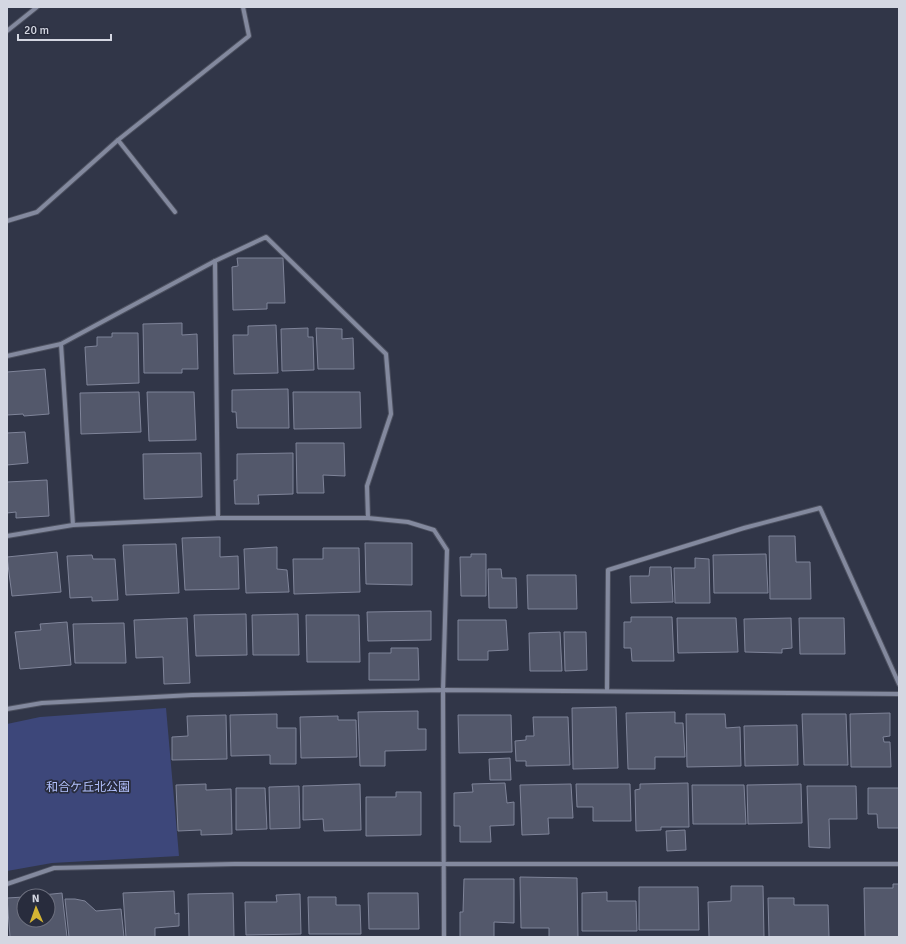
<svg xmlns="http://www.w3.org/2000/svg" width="906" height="944" viewBox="0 0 906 944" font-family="Signika,'Noto Sans JP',sans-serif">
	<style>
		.green { fill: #3d477a }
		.building { fill: #53586b; stroke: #7f8499 }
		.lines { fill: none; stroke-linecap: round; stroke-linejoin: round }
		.minor-casing { stroke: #4d5160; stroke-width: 6 }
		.minor { stroke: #83899e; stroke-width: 4 }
		.labels { text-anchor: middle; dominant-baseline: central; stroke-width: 3.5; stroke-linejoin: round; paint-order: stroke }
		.park-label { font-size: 12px; fill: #b2c0fc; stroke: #282c3d }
	</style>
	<rect width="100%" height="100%" fill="#313648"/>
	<path class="green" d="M166,708L179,856L52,863L7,871V724L40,717Z"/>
	<g class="building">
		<path d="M237,258H283L285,303H267V309L233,310L232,267L238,266Z"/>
		<path d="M182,323V335L197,334L198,369H182V373H144L143,324Z"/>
		<path d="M276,325L278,373L234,374L233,335H248V326Z"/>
		<path d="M308,328V337H313L314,370L282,371L281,329Z"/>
		<path d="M316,328L342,329V339L353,338L354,369H318Z"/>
		<path d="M112,333H138L139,383L87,385L85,347L97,346V337H112Z"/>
		<path d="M45,369L49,414L24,416L23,414L7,415V372Z"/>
		<path d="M288,389L289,428H237L236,412H232V390Z"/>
		<path d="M139,392L141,432L81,434L80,393Z"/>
		<path d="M147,392H194L196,440L149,441Z"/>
		<path d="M293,392H360L361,428L294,429Z"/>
		<path d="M25,432L28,463L7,465V433Z"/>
		<path d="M296,443H344L345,476L323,475L324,493H297Z"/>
		<path d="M201,453L202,497L144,499L143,454Z"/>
		<path d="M293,453V494L258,495L259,504H235L234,480H237V454Z"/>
		<path d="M47,480L49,516L16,518V512L7,513V482Z"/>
		<path d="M769,536H795L796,562H810L811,599H770Z"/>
		<path d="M220,537V557L238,556L239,589L185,590L182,538Z"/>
		<path d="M365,543H412V585L366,584Z"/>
		<path d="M176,544L179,593L126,595L123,545Z"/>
		<path d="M277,547V569L287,570L289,592L246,593L244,549Z"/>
		<path d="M323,548H359L360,592L294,594L293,559H323Z"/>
		<path d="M57,552L61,592L12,596L7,557Z"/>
		<path d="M471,554H486V596H461L460,557H471Z"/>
		<path d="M766,554L768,593H714L713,555Z"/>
		<path d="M92,555L93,559H115L118,600L92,601V597L70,598L67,556Z"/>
		<path d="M695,558L709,559L710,603H675L674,568H695Z"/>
		<path d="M650,567H671L673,602L631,603L630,576H649Z"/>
		<path d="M488,569H501L502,578H516L517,608H489Z"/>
		<path d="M527,575H576L577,609H528Z"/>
		<path d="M431,611V640L368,641L367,612Z"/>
		<path d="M246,614L247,655L196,656L194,615Z"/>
		<path d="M298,614L299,655H253L252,615Z"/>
		<path d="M306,615H359L360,662H307Z"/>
		<path d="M631,617H672L674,661H632L631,648H624V622H631Z"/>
		<path d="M187,618L190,683L164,684L163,657L136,658L134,620Z"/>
		<path d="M677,618H736L738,652L678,653Z"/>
		<path d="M791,618L792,648L782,649V653L745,652L744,619Z"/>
		<path d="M799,618H844L845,654H800Z"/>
		<path d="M458,620H506L508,650L488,651V660H458Z"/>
		<path d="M67,622L71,665L20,669L15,632L41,630L40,624Z"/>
		<path d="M124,623L126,663H75L73,624Z"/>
		<path d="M560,632L562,671H530L529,633Z"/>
		<path d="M564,632H586L587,670L565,671Z"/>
		<path d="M391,648H418L419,680H369V653H391Z"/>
		<path d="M616,707L618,768L573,769L572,708Z"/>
		<path d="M418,711V729H426V750L385,751V766H360L358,712Z"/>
		<path d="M675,712V723H683L685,757H655V769H628L626,713Z"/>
		<path d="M890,713V736L883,737L884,742H890L891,767H851L850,714Z"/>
		<path d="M277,714V728H296V764H270V755L231,756L230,715Z"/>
		<path d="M686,714H725L726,728L740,727L741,766L687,767Z"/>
		<path d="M802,714H846L848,765H804Z"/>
		<path d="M226,715L227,759L172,760V737L188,736L187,716Z"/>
		<path d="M458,715H511L512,752L459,753Z"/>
		<path d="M338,716V720H356L357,757L301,758L300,717Z"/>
		<path d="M533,717H568L570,765L526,766V761H516L515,741L526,740V736H534Z"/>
		<path d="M797,725L798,765L745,766L744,726Z"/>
		<path d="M510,758L511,780H490L489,759Z"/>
		<path d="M505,783L507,803L514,802V825L490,826L491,842H460V826H454V793L473,792L472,784Z"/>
		<path d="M688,783L689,827H661V830L636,831L635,790L640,789V784Z"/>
		<path d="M206,784V790L231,789L232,834L201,835V830L178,831L176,785Z"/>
		<path d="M360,784L361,830L324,831L323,819L303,820V786Z"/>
		<path d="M571,784L573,818H548L549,834L522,835L520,785Z"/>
		<path d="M576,784H630L631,821H593V807H577Z"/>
		<path d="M801,784L802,823L748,824L747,785Z"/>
		<path d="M692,785H744L746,824H693Z"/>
		<path d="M299,786L300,828L270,829L269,787Z"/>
		<path d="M807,786H856L857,819H829L830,848L809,847Z"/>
		<path d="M236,788H265L267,829L236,830Z"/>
		<path d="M868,788H899V828H878L877,814H868Z"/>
		<path d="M396,792H421V835L366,836V797H396Z"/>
		<path d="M685,830L686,850L667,851L666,831Z"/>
		<path d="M520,877L577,878L578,937H549V928H521Z"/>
		<path d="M464,879H514V923L494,922V937H460V912H463Z"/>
		<path d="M893,884H899V937H865L864,888H893Z"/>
		<path d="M731,886H763L764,937H709L708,902L731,901Z"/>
		<path d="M639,887H698L699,930H639Z"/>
		<path d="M174,891L175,914L179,913V926L155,928V937H126L123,893Z"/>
		<path d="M607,892V901H636L637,931H582V893Z"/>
		<path d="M62,893L67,937H10L7,898L24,897V920H48V896H33Z"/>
		<path d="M233,893L234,937H189L188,894Z"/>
		<path d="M368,893H418L419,929H369Z"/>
		<path d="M300,894L301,934L246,935L245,902H277L276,895Z"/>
		<path d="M308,897H336V905H360L361,934H309Z"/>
		<path d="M768,898H794V905H828L829,937H769Z"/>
		<path d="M65,899H75L85,901L96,911L121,909L124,937H69Z"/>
	</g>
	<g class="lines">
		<g class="minor-casing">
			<g id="minor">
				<path d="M7,31L37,7"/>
				<path d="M118,140L175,212"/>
				<path d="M7,221L37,212L118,140L249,36L243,7"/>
				<path d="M215,261L218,518"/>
				<path d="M61,344L73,525"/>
				<path d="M7,356L61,344L215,261L266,237L386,354L391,414L367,486L368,518"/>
				<path d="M7,536L73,525L218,518H368L408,522L434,530L447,550L443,690L444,937"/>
				<path d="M607,691L608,570L744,528L820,508L899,684"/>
				<path d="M7,709L42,703L192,695L443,690L899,694"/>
				<path d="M7,884L54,868L234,864H899"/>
			</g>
		</g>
		<use href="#minor" class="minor"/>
	</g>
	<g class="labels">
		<g class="park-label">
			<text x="88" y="787">和合ケ丘北公園</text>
		</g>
	</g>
	<rect width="906" height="944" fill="none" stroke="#d4d7e2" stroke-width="16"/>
	<g transform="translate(36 908) rotate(358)"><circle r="19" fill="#282c3d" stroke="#6d707f"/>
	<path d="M0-3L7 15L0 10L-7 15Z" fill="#d5b534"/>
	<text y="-6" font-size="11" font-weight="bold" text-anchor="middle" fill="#d4d7e2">N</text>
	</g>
	<path d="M18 34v6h93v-6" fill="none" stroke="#d4d7e2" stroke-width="2"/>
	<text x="24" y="34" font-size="12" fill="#d4d7e2" stroke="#282c3d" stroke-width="3" paint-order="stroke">20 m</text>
</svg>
